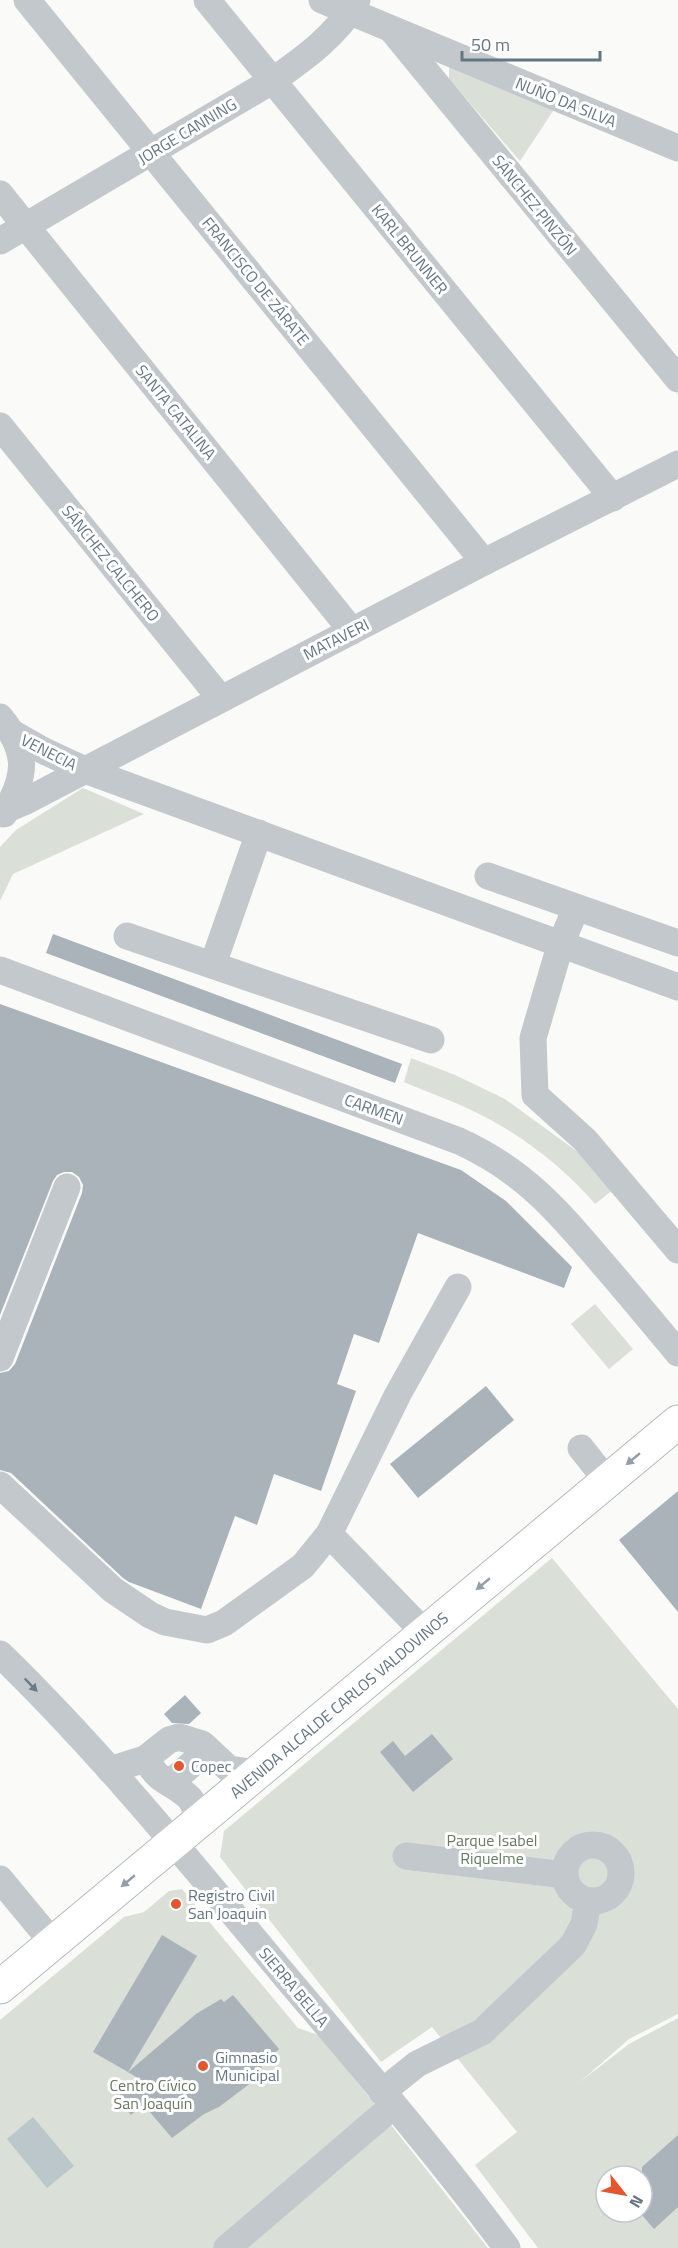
<svg xmlns="http://www.w3.org/2000/svg" width="678" height="2248" viewBox="0 0 678 2248" font-family="'Titillium Web',sans-serif">
	<style>
		.green { fill: #dadfd7; fill-rule: evenodd }
		.water { fill: #bbc7cb }
		.building { fill: #aab3b9 }
		.lines { fill: none; stroke-linecap: round; stroke-linejoin: round }
		.major-casing { stroke: #b5babe; stroke-width: 35 }
		.minor { stroke: #c3c8cc; stroke-width: 27 }
		.major { stroke: #fff; stroke-width: 33 }
		.oneway { fill: #939fa8 }
		.oneway2 { fill: #6a7a87 }
		.poi-dot { fill: #e4572e; stroke: #fff; stroke-width: 2 }
		.labels { text-anchor: middle; dominant-baseline: central; stroke-width: 6; stroke-linejoin: round; paint-order: stroke }
		.street-label { font-size: 16px; fill: #657683; stroke: #fff }
		.poi-label { font-size: 16px; fill: #657683; stroke: #fff; text-anchor: start }
		.park-label { font-size: 16px; fill: #687a64; stroke: #fff }
	</style>
	<rect width="100%" height="100%" fill="#fafaf8"/>
	<g class="green">
		<path d="M460,66L557,105L520,161L449,79V68Z"/>
		<path d="M83,788L144,814L13,874L0,901V847L16,830Z"/>
		<path d="M411,1058L455,1075L505,1099L582,1155L614,1189L595,1204C564,1167 516,1131 473,1111C451,1100 427,1092 404,1082Z"/>
		<path d="M595,1304L633,1349L609,1369L571,1324Z"/>
		<path d="M552,1558L678,1709V2014L629,2039L580,2082L629,2044L678,2018V2248H538L475,2165L517,2132L432,2027L381,2062L220,1857L224,1831ZM606,2176H642V2212H606Z"/>
		<path d="M182,1889L298,2028L321,2036L488,2248H0V2020L124,1917L144,1912L169,1891Z"/>
	</g>
	<path class="water" d="M33,2117L74,2166L47,2188L7,2139Z"/>
	<g class="building">
		<path d="M53,934L402,1064L395,1083L46,953Z"/>
		<path d="M0,1004L461,1170L506,1201L572,1267L564,1288L418,1233L379,1343L354,1334L337,1384L356,1391L321,1491L274,1474L257,1525L235,1516L201,1609L129,1582L123,1578L11,1473L0,1470V1373L9,1371L15,1364L82,1193L83,1185L79,1177L72,1172H64L57,1175L53,1181L0,1315Z"/>
		<path d="M486,1386L514,1420L418,1498L390,1464Z"/>
		<path d="M678,1491V1612L619,1540Z"/>
		<path d="M185,1695L201,1713L189,1724L172,1723L164,1714Z"/>
		<path d="M432,1734L453,1759L413,1792L380,1752L393,1741L405,1756Z"/>
		<path d="M162,1935L197,1956L128,2072L93,2052Z"/>
		<path d="M233,1995L279,2049L263,2064L256,2079L219,2107L204,2114L172,2138L143,2104L131,2115L117,2097L139,2079L128,2072L196,2014L221,1999L224,2002Z"/>
		<path d="M678,2135V2207L654,2229L642,2215V2167Z"/>
	</g>
	<g class="lines">
		<g class="major-casing">
			<path id="major" d="M0,1987L678,1422"/>
		</g>
		<g class="minor">
			<path d="M27,0L484,562"/>
			<path d="M207,0L613,498"/>
			<path d="M322,0L678,148"/>
			<path d="M392,30L678,379"/>
			<path d="M0,194L352,631"/>
			<path d="M0,241L272,81C305,58 337,35 357,0"/>
			<path d="M0,426L221,699"/>
			<path d="M0,717C29,752 27,776 4,814"/>
			<path d="M14,734L44,751L85,770L678,987"/>
			<path d="M0,812L26,801L484,562L678,464"/>
			<path d="M488,876L678,943"/>
			<path d="M576,908L560,946L533,1038L535,1095L585,1140L678,1250"/>
			<path d="M127,936L431,1040"/>
			<path d="M213,964L259,833"/>
			<path d="M0,970L459,1141C525,1171 559,1212 604,1265C629,1294 653,1323 678,1353"/>
			<path d="M0,1358L67,1187"/>
			<path d="M581,1448L607,1481"/>
			<path d="M0,1485L113,1590L150,1615L165,1622L207,1630L224,1623L303,1566L329,1534L425,1633"/>
			<path d="M329,1534L398,1394L458,1287"/>
			<path d="M0,1654C101,1752 190,1862 280,1970C357,2061 436,2152 507,2248"/>
			<path d="M145,1759C150,1765 154,1773 161,1778C181,1792 200,1796 195,1825"/>
			<path d="M110,1770L145,1759L169,1740L179,1737L202,1744L229,1769L257,1773"/>
			<path d="M170,1783L208,1750"/>
			<circle cx="593" cy="1873" r="28"/>
			<path d="M406,1856L565,1875"/>
			<path d="M0,1879L53,1943"/>
			<path d="M382,2092L417,2064L482,2032L573,1945L584,1924L588,1901"/>
			<path d="M227,2248L393,2106"/>
		</g>
		<use href="#major" class="major"/>
	</g>
	<defs><path id="oneway-solid" d="M-6-.8H1V-3.2L6.5 0L1 3.2V.8H-6Z" transform="scale(1.5)"/></defs>
	<g class="oneway">
		<use href="#oneway-solid" transform="translate(633 1459) rotate(140)"/>
		<use href="#oneway-solid" transform="translate(483 1584) rotate(140)"/>
		<use href="#oneway-solid" transform="translate(128 1881) rotate(140)"/>
	</g>
	<use class="oneway2" href="#oneway-solid" transform="translate(31 1685) rotate(46)"/>
	<g class="poi-dot">
		<circle cx="179" cy="1766" r="6"/>
		<circle cx="176" cy="1904" r="6"/>
		<circle cx="203" cy="2066" r="6"/>
	</g>
	<g class="labels">
		<g class="street-label">
			<text transform="translate(566 102) rotate(22)">NUÑO DA SILVA</text>
			<text transform="translate(187 131) rotate(-31)">JORGE CANNING</text>
			<text transform="translate(535 205) rotate(51)">SÁNCHEZ PINZÓN</text>
			<text transform="translate(410 249) rotate(51)">KARL BRUNNER</text>
			<text transform="translate(256 281) rotate(51)">FRANCISCO DE ZÁRATE</text>
			<text transform="translate(176 412) rotate(51)">SANTA CATALINA</text>
			<text transform="translate(111 563) rotate(51)">SÁNCHEZ CALCHERO</text>
			<text transform="translate(336 639) rotate(-27)">MATAVERI</text>
			<text transform="translate(49 752) rotate(27)">VENECIA</text>
			<text transform="translate(374 1109) rotate(20)">CARMEN</text>
			<text transform="translate(339 1705) rotate(-40)">AVENIDA ALCALDE CARLOS VALDOVINOS</text>
			<text transform="translate(294 1987) rotate(50)">SIERRA BELLA</text>
		</g>
		<g class="poi-label">
			<text x="191" y="1766">Copec</text>
			<text x="188" y="1895">Registro Civil<tspan x="188" dy="18">San Joaquin</tspan></text>
			<text x="215" y="2057">Gimnasio<tspan x="215" dy="18">Municipal</tspan></text>
		</g>
		<g class="park-label">
			<text x="492" y="1840">Parque Isabel<tspan x="492" dy="18">Riquelme</tspan></text>
			<text x="153" y="2085">Centro Cívico<tspan x="153" dy="18">San Joaquín</tspan></text>
		</g>
	</g>
	<g transform="translate(624 2194) rotate(121)"><circle r="28" fill="#ffffff" stroke="#c1c8cd" stroke-width="1.5"/>
	<path d="M0-4.5L10 22L0 15L-10 22Z" fill="#e4572e"/>
	<text y="-9" font-size="16" font-weight="bold" text-anchor="middle" fill="#657683">N</text>
	</g>
	<path d="M462 51v9h138v-9" fill="none" stroke="#657683" stroke-width="3"/>
	<text x="471" y="51" font-size="18" fill="#657683" stroke="#ffffff" stroke-width="4.5" paint-order="stroke">50 m</text>
</svg>
